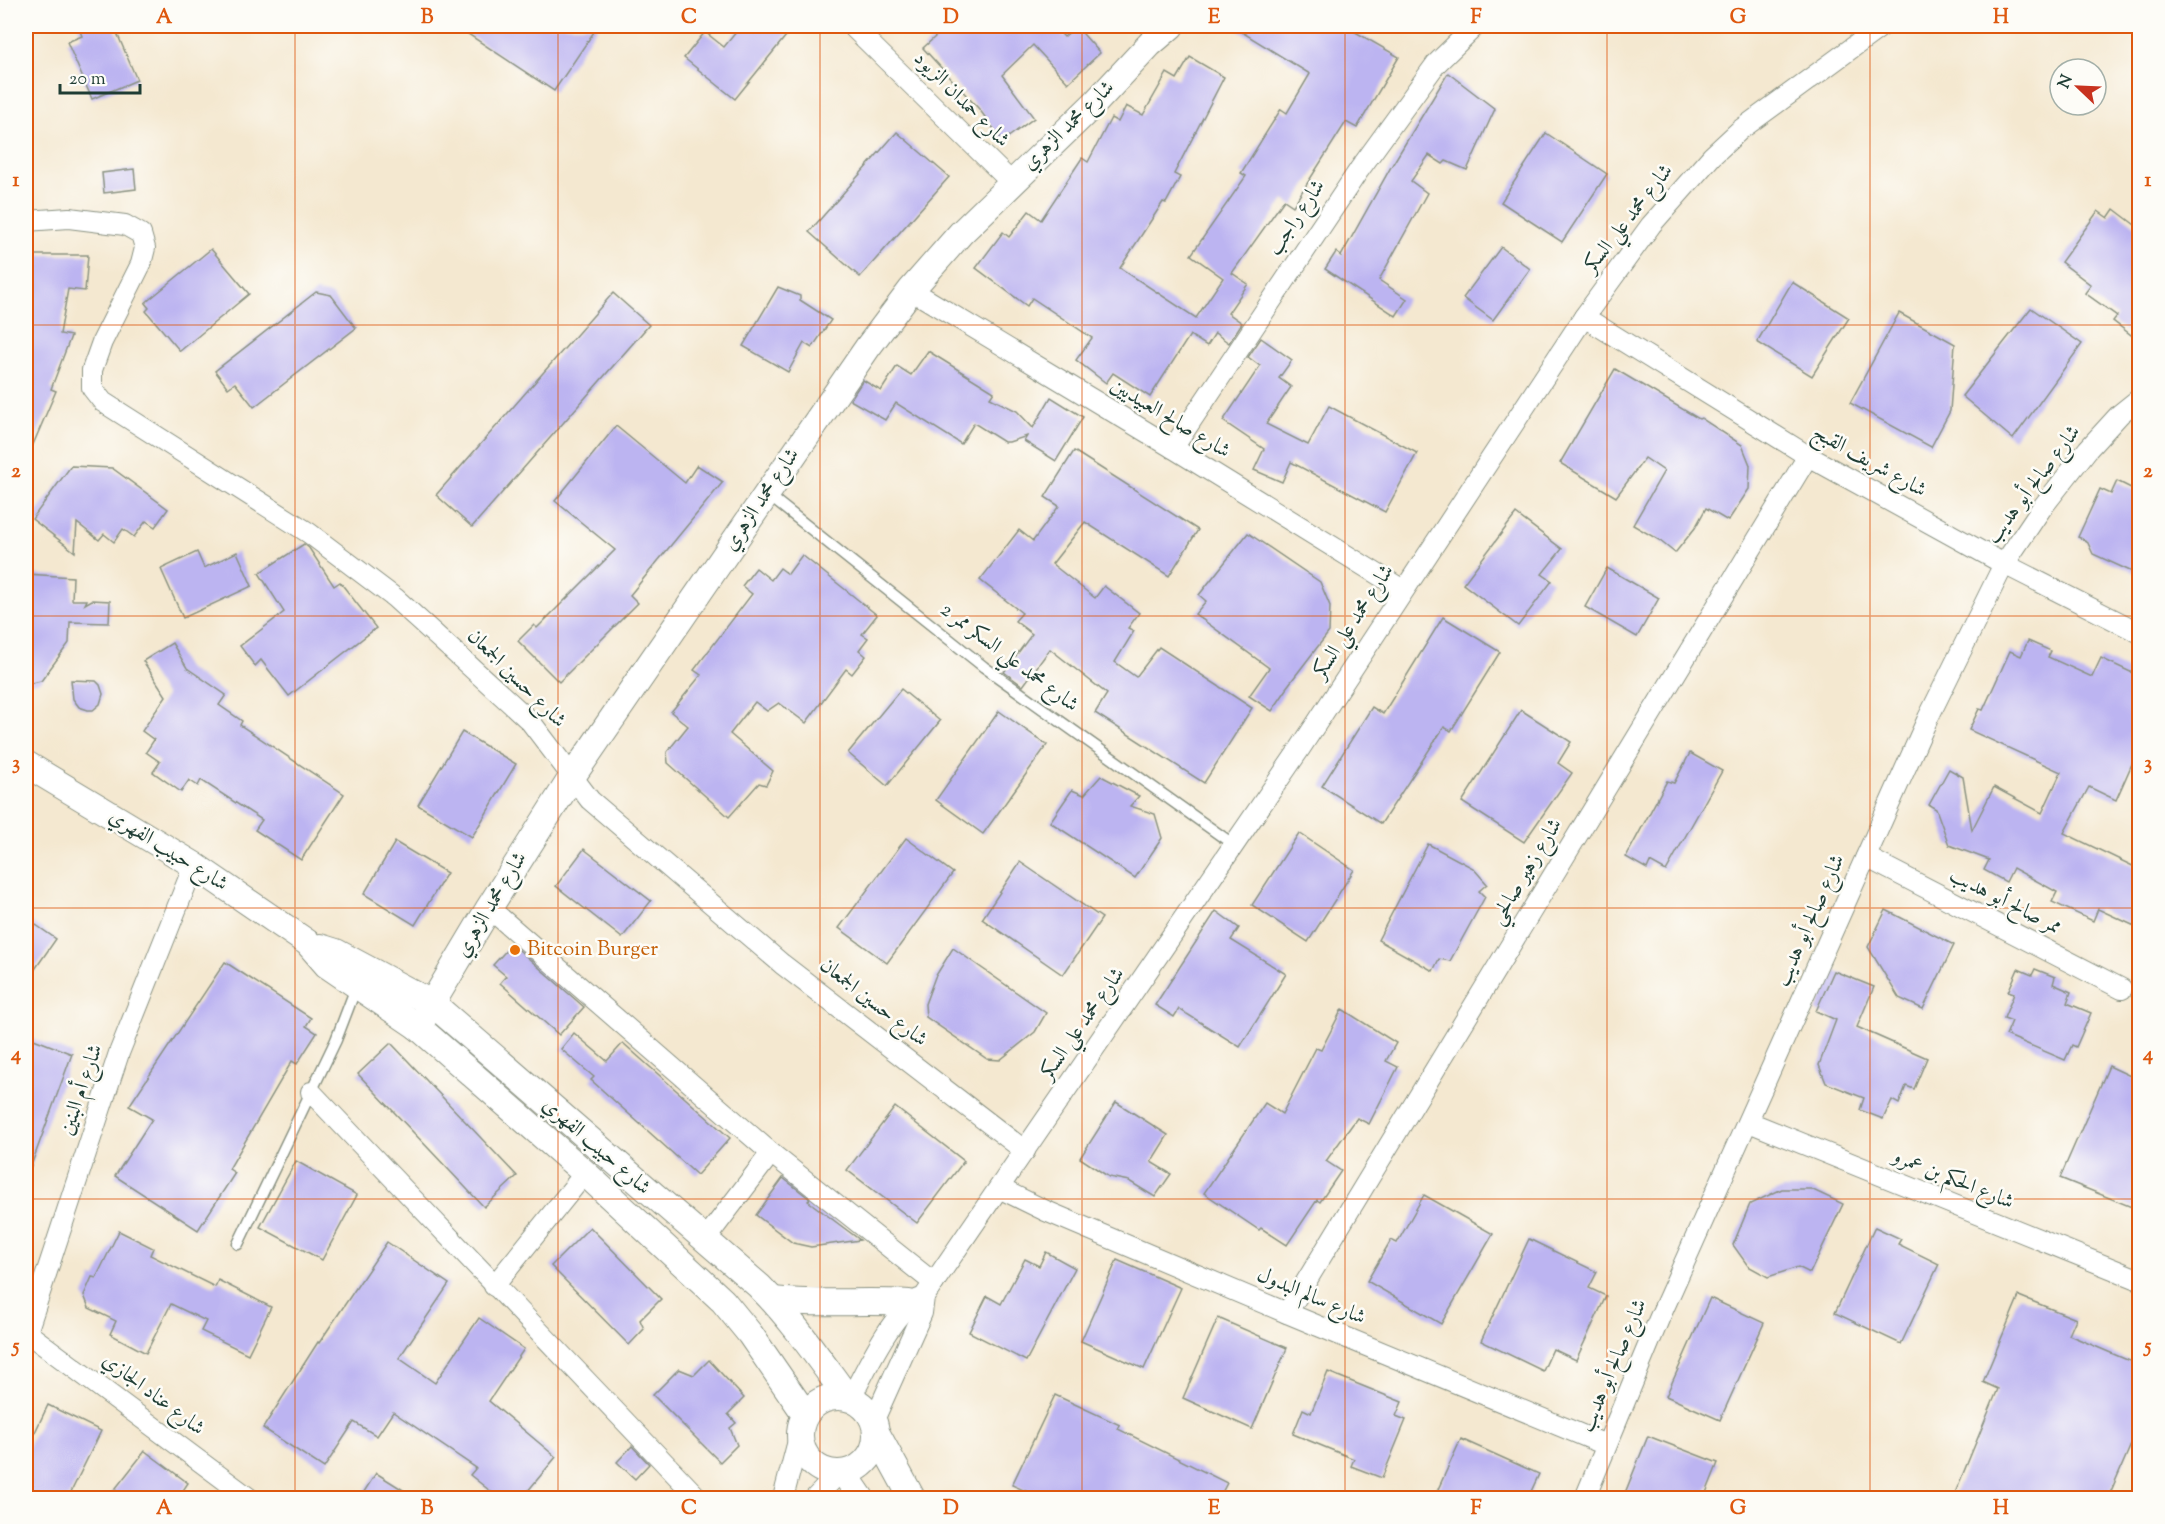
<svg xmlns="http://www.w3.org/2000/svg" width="2165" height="1524" viewBox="0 0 2165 1524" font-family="'Sorts Mill Goudy',Amiri,serif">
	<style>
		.building { fill: #bcb4f1 }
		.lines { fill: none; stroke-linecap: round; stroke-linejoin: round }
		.service-casing { stroke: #8a9282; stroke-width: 13 }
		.minor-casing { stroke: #8a9282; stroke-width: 22 }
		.tertiary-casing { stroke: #8a9282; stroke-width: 28 }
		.service { stroke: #fff; stroke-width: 10 }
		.minor { stroke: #fff; stroke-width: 20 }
		.tertiary { stroke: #fff; stroke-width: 26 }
		.grid { fill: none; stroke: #de580e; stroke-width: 1.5; stroke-opacity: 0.55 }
		.food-dot { fill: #e8710a; stroke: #fdfcf7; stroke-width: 2 }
		.labels { text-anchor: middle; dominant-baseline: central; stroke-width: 5; stroke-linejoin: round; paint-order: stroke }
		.street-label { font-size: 21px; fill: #1f3d34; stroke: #fdfcf7 }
		.food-label { font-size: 21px; fill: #c56008; stroke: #fdfcf7; text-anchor: start }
		.neatline { fill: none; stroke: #de580e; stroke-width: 2 }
		.grid-label { font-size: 20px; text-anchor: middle; font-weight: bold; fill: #de580e }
	</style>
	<rect width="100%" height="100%" fill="#fdfcf7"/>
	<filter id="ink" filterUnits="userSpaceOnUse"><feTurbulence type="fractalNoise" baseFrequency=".0167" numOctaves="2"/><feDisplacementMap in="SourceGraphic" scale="12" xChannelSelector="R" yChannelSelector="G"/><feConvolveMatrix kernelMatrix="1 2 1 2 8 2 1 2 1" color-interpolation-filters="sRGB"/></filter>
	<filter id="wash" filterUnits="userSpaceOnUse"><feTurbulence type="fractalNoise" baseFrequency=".008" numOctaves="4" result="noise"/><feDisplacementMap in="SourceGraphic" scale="24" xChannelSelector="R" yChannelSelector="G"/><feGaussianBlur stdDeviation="1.35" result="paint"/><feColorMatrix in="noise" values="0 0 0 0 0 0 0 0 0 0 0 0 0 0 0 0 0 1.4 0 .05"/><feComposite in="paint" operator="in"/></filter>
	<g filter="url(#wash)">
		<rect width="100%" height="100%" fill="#f4e8d0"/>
		<g id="blocks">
			<g class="building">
				<path d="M78,26H114L137,80L92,99L67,42L82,36Z"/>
				<path d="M456,26H598L554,91Z"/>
				<path d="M741,26H794L735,99L684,58L705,32L724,47Z"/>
				<path d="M947,26H1054L1064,37L1076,26L1100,53L1068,83L1033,45L1002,75L1034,118L1003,141L979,109L923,48Z"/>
				<path d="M1232,26H1345L1399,57L1357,128L1346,122L1293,206L1284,200L1232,273L1248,284L1228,313L1242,323L1229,343L1215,333L1207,346L1190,335L1150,397L1113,373L1106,383L1076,360L1092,338L1032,298L1027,306L976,268L1003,232L1009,237L1029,211L1041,220L1082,158L1088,162L1111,118L1118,122L1126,106L1143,115L1167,73L1177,79L1190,57L1224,77L1174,174L1180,177L1166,203L1163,202L1120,268L1196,318L1223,278L1191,255L1246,176L1241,173L1281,109L1287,113L1310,74Z"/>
				<path d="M1448,73L1495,109L1467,170L1446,161L1443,164L1429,155L1411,181L1427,193L1379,280L1407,299L1396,316L1325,269L1336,252L1341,256L1391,167Z"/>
				<path d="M897,132L949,177L860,277L809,232Z"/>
				<path d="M1546,133L1607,174L1562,242L1501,202Z"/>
				<path d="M134,169L136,189L104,193L102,173Z"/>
				<path d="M2114,209L2139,228V341L2113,321L2117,316L2085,293L2091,285L2061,262L2098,211L2108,218Z"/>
				<path d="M1501,247L1530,269L1493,320L1463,298Z"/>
				<path d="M211,249L249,294L180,351L146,311L149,308L145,303Z"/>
				<path d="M26,255H88L85,291L68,289L60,334L71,336L51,389L56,391L26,461Z"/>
				<path d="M1792,282L1849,318L1812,376L1757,342Z"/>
				<path d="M778,287L800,296V300L831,320L812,348L804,343L788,372L743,346Z"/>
				<path d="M316,292L331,295L356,328L254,407L235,383L228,388L215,371Z"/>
				<path d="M613,293L649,325L472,527L436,495Z"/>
				<path d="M2031,308L2082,344L2013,439L1962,396Z"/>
				<path d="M1899,313L1955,344L1950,411L1931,447L1850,403Z"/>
				<path d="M1261,338L1292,360L1279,378L1291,387L1266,424L1308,445L1329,406L1417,453L1385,512L1291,462L1282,482L1254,470L1264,449L1223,421L1260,366L1248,357Z"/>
				<path d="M928,351L994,392L990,398L1017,411L1033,428L1051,397L1083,417L1056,461L1024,441L1027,436L1009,442H1004L974,423L961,444L896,403L885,420L850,400L863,380L881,391L897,366L911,375Z"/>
				<path d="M1615,369L1699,419L1701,418L1742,445L1750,465L1749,489L1728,521L1706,508L1695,528L1675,553L1659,540L1633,525L1664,471L1645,458L1616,497L1560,463Z"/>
				<path d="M616,426L685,483L697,465L723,482L630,595L638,603L559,682L518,641L534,625L537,628L615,550L555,501Z"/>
				<path d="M1074,451L1198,530L1169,576L1085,522L1052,564L1095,598L1104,586L1139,613L1128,628L1134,631L1115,662L1136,677L1159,647L1252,708L1204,783L1095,713L1107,694L1050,649L1023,686L1004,672L1032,634L1015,621L1022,613L980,580L1019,530L1033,541L1059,506L1045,497Z"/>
				<path d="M71,466L112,468L168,509L155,527L146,521L134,537L123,529L114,542L104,534L99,540L77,523L75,552L32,519Z"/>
				<path d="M2117,481L2139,492V575L2093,554L2087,541L2078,537L2100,489L2111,494Z"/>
				<path d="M1516,514L1562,549L1542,574L1552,581L1518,626L1463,584Z"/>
				<path d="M1248,533L1320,582L1330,606L1329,632L1286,688L1287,689L1272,711L1249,696L1269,668L1195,614L1206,601L1199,595Z"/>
				<path d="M304,544L309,548L334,586L340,582L376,628L289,696L261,660L255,666L240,646L284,612L259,573Z"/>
				<path d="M197,552L204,568L237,552L252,586L183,618L161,569Z"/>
				<path d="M802,555L877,615L862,634L868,638L859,650L866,656L852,674L846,669L806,723L779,703L767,711L755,702L730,734L773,771L766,785L759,783L729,817L668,763L667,752L688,726L671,712L701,675L694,670L752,594L742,586L756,568L771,580L780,568L788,574Z"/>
				<path d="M1607,568L1659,598L1637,637L1585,607Z"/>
				<path d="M26,574L73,577L72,600H87L85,604L92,600L110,601L109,623L70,622L69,643L41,681L26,684Z"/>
				<path d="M1443,617L1500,652L1451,731L1444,727L1381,824L1322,786L1372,707L1383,714Z"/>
				<path d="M2028,641L2051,651L2048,657L2092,677L2101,658L2139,676V748L2116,800L2089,787L2064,833L2139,869V928L2098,909L2093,921L2052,902L2057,892L2013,868L2006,882L1984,870L1989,860L1949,845L1936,809L1929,805L1949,769L1963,777L1972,830L1994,787L2042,813L2061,772L1969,730L1979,709L1983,710L2010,651L2021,656Z"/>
				<path d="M172,643L187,668L226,695L219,705L242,721L240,725L344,794L301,860L255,830L262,820L201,780L198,786L189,780L181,792L153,772L160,762L146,752L154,740L142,731L166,696L143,661Z"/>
				<path d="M71,680L96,681L100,685L103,694L100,704L93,710H88L79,707L73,699Z"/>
				<path d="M901,689L940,721L887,786L848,753Z"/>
				<path d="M1521,710L1571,742L1558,763L1572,773L1524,842L1462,802Z"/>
				<path d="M999,711L1047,745L983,834L936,800Z"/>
				<path d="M462,732L516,764L472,837L418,805Z"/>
				<path d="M1690,753L1722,771L1666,871L1650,862L1647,869L1626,857L1667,781L1674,783Z"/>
				<path d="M1101,776L1139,796L1130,806L1155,814L1162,838L1135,878L1050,822L1072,790L1084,795Z"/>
				<path d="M1299,833L1354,870L1308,942L1252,905Z"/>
				<path d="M906,838L953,873L887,963L839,928Z"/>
				<path d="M395,842L447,873L415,925L364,894Z"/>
				<path d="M1428,844L1473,868L1487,884L1479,891L1485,897L1450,961L1439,959L1433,971L1378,940Z"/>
				<path d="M584,849L651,901L622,938L556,886Z"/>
				<path d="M1020,862L1102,918L1063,975L982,919Z"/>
				<path d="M1886,910L1954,945L1923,1009L1899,998L1868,947Z"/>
				<path d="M1216,911L1239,928L1231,940L1286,974L1240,1047L1179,1009L1174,1017L1155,1005Z"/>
				<path d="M26,918L56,939L26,982Z"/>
				<path d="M512,944L584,1007L559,1035L500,983L506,976L493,965Z"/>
				<path d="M953,948L1046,1013L1035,1032L1000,1060L987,1059L926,1017L925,1004L935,977Z"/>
				<path d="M225,962L311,1018L306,1026L317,1033L297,1064L292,1061L229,1169L235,1173L198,1230L115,1176L152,1119L129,1106Z"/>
				<path d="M2018,969L2032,975L2035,969L2055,977L2053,984L2071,992L2067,1003L2091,1013L2076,1047L2072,1045L2065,1060L2006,1035L2012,1021L2004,1018L2014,994L2008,992Z"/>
				<path d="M1834,971L1874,987L1857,1027L1927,1058L1914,1089L1906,1086L1899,1104L1892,1100L1883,1119L1860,1110L1864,1098L1826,1083L1819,1065L1836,1020L1816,1011Z"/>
				<path d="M1342,1009L1396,1043L1386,1061L1398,1067L1369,1124L1357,1118L1326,1161L1341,1171L1320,1202L1317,1200L1287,1245L1261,1228L1259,1230L1204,1193L1265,1103L1282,1114L1316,1048L1321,1050Z"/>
				<path d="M574,1033L607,1061L623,1043L730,1138L697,1175L591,1080L594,1077L561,1049Z"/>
				<path d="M26,1036L72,1054L28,1174H26Z"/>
				<path d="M391,1043L517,1176L484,1207L358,1074Z"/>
				<path d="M2109,1066L2139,1080V1210L2060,1178Z"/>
				<path d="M1116,1102L1168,1135L1151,1162L1171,1174L1155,1197L1129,1181L1109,1177L1080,1158Z"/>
				<path d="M895,1107L964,1161L917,1223L847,1170Z"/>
				<path d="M296,1161L357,1195L322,1260L260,1227Z"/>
				<path d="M783,1178L810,1199L808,1201L860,1240L811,1247L793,1243L756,1215Z"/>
				<path d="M1782,1189H1811L1843,1204L1810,1273L1798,1267L1768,1277L1748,1266L1733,1245L1750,1204Z"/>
				<path d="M1424,1195L1493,1234L1441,1324L1367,1281L1391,1240L1397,1243Z"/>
				<path d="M590,1227L661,1299L640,1320L644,1329L629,1345L551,1266Z"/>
				<path d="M1875,1227L1901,1239L1898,1244L1939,1264L1901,1344L1835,1313Z"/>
				<path d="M119,1231L153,1248L150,1255L215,1287L218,1280L271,1307L248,1354L201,1331L206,1321L171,1304L146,1353L110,1334L116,1321L89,1308L84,1295L92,1277L96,1278Z"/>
				<path d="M1529,1239L1597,1272L1589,1288L1606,1296L1576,1360L1553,1349L1543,1371L1481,1341Z"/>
				<path d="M387,1242L449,1284L399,1358L435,1383L479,1318L524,1349L489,1401L556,1457L522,1498H499L470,1475L476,1468L393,1412L377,1436L354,1422L324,1468L263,1428L318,1342L319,1343Z"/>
				<path d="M1046,1252L1075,1268L1026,1361L969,1332L987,1296L1001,1304L1025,1259L1039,1266Z"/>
				<path d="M1117,1260L1181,1288L1144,1369L1081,1341Z"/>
				<path d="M2019,1296L2076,1319L2069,1335L2139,1365V1443L2133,1440L2108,1498H1953L1998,1389L1983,1382Z"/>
				<path d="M1710,1298L1764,1323L1720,1420L1666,1396Z"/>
				<path d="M1218,1318L1287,1348L1252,1429L1183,1398Z"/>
				<path d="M709,1360L744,1398L728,1414L736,1423L730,1428L737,1445L720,1462L653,1395L679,1369L694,1375Z"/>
				<path d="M1328,1372L1402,1402L1396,1416L1406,1420L1382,1478L1351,1466L1354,1459L1293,1434L1303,1409L1311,1413Z"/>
				<path d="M1055,1395L1120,1425L1118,1429L1227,1483L1219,1498H1041L1012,1485Z"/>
				<path d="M48,1405L101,1431L68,1498H36L26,1493V1451Z"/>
				<path d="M1648,1436L1718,1463L1704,1498H1623Z"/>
				<path d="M1461,1439L1539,1474L1528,1498H1434Z"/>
				<path d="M632,1446L649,1464L635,1479L617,1462Z"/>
				<path d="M145,1451L188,1483L178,1498H108Z"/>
				<path d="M376,1473L416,1498H360Z"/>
			</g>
		</g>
	</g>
	<g filter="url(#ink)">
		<use href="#blocks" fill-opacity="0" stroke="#8a9282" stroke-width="1.5"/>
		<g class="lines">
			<g class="service-casing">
				<g id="service">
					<path d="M767,494L984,667L1234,845"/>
					<path d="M238,1244L336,1040L357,985"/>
				</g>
			</g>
			<g class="minor-casing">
				<g id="minor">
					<path d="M852,26L1011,182"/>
					<path d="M26,221L69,218L125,225L141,234L145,248L141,264L102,342L92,370V388L103,402L309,533L395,598L530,721L590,800L782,964L1025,1151"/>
					<path d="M911,290L1173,448L1403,590"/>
					<path d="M1584,317L1808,456L2004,564L2140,633"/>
					<path d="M1173,448L1359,170L1436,64L1475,26"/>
					<path d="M1866,857L2122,989"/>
					<path d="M489,908L771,1153L934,1283"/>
					<path d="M311,1092L698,1498"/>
					<path d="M1749,1122L2140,1280"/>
					<path d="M999,1188L1046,1211L1287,1313L1606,1445"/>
					<path d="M704,1241L771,1153"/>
					<path d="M494,1286L585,1173"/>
					<path d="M1287,1313L1808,456"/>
					<path d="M26,1332L249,1498"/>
					<path d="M26,1335L119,1053L194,865"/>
					<path d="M851,1398C864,1373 893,1310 919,1299"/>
					<path d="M874,1420L922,1313L924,1297L1299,750L1584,317L1651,225L1712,156L1740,130L1882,26"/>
					<path d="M783,1498L799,1437"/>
					<path d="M815,1498L839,1473"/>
					<path d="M1585,1498L1659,1319L1928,718L2004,564L2041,509L2088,449L2120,414L2140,398"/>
				</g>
			</g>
			<g class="tertiary-casing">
				<g id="tertiary">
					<path d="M26,764L194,865L308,943L327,965L418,1027L585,1173L723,1301L750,1334L805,1414"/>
					<path d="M320,947L336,952L433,1004L759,1286C792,1319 819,1359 847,1397"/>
					<path d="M418,1027L489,908L572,777L868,347L911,290L961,233L1094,104L1150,44L1171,26"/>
					<path d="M773,1300C818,1305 864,1300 909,1303"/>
					<circle cx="838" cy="1435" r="38"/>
					<path d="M876,1432L912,1498"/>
					<path d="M844,1473L861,1498"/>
				</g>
			</g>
			<use href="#service" class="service"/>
			<use href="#minor" class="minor"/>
			<use href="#tertiary" class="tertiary"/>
		</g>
	</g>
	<path class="grid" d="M295,26V1498M558,26V1498M820,26V1498M1082,26V1498M1345,26V1498M1607,26V1498M1870,26V1498M26,325H2140M26,616H2140M26,908H2140M26,1199H2140"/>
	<circle class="food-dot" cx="515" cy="950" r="6"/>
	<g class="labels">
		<g class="street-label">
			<text transform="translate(961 100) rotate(45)">شارع حمدان الزيود</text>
			<text transform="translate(1069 126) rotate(-44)">شارع محمد الزهري</text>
			<text transform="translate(1297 218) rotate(-56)">شارع راجب</text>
			<text transform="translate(1629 219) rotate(-52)">شارع محمد علي السكر</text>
			<text transform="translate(1170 419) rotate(31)">شارع صالح العبيديين</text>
			<text transform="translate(1869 462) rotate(29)">شارع شريف القبج</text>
			<text transform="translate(2034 485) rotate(-53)">شارع صالح أبو هديب</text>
			<text transform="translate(762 500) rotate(-56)">شارع محمد الزهري</text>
			<text transform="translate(1354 622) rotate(-57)">شارع محمد علي السكر</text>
			<text transform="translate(1009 658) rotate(37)">شارع محمد علي السكر ممر 2</text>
			<text transform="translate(516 679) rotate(45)">شارع حسين الجمعان</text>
			<text transform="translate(168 851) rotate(32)">شارع حبيب الفهري</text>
			<text transform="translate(1527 872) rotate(-59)">شارع زهير صالحي</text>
			<text transform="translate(2005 902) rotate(27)">ممر صالح أبو هديب</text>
			<text transform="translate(492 905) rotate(-59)">شارع محمد الزهري</text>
			<text transform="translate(1811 921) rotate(-66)">شارع صالح أبو هديب</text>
			<text transform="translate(873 1003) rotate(38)">شارع حسين الجمعان</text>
			<text transform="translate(1083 1024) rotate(-55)">شارع محمد علي السكر</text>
			<text transform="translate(82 1090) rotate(-71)">شارع أم البنين</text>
			<text transform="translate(596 1147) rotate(41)">شارع حبيب الفهري</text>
			<text transform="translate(1953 1180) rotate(22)">شارع الحكم بن عمرو</text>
			<text transform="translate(1311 1297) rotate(23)">شارع سالم البدول</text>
			<text transform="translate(1614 1366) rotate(-67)">شارع صالح أبو هديب</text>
			<text transform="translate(153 1395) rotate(37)">شارع عناد الجازي</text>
		</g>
		<g class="food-label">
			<text x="527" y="950">Bitcoin Burger</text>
		</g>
	</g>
	<rect width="2165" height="1524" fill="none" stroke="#fdfcf7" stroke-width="66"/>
	<g transform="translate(2078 87) rotate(293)"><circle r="28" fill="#fdfcf7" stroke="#a4b0a9" stroke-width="1.5"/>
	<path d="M0-4.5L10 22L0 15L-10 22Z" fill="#c8321e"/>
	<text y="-9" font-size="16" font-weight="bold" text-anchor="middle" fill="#1f3d34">N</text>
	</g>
	<path d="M60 84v9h80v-9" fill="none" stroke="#1f3d34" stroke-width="3"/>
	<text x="69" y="84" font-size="18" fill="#1f3d34" stroke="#fdfcf7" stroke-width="4.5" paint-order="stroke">20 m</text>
	<rect x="33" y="33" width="2099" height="1458" class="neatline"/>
	<g class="grid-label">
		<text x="164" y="23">A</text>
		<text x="427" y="23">B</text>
		<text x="689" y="23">C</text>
		<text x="951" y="23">D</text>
		<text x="1214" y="23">E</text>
		<text x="1476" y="23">F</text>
		<text x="1738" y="23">G</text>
		<text x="2001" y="23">H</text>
		<text x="16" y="186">1</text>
		<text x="2148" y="186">1</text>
		<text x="16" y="477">2</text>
		<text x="2148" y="477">2</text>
		<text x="16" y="769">3</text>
		<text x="2148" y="769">3</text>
		<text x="16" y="1060">4</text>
		<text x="2148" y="1060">4</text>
		<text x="16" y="1352">5</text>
		<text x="2148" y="1352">5</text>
		<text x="164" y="1514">A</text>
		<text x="427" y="1514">B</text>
		<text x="689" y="1514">C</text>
		<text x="951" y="1514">D</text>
		<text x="1214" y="1514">E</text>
		<text x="1476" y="1514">F</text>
		<text x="1738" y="1514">G</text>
		<text x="2001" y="1514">H</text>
	</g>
</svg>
